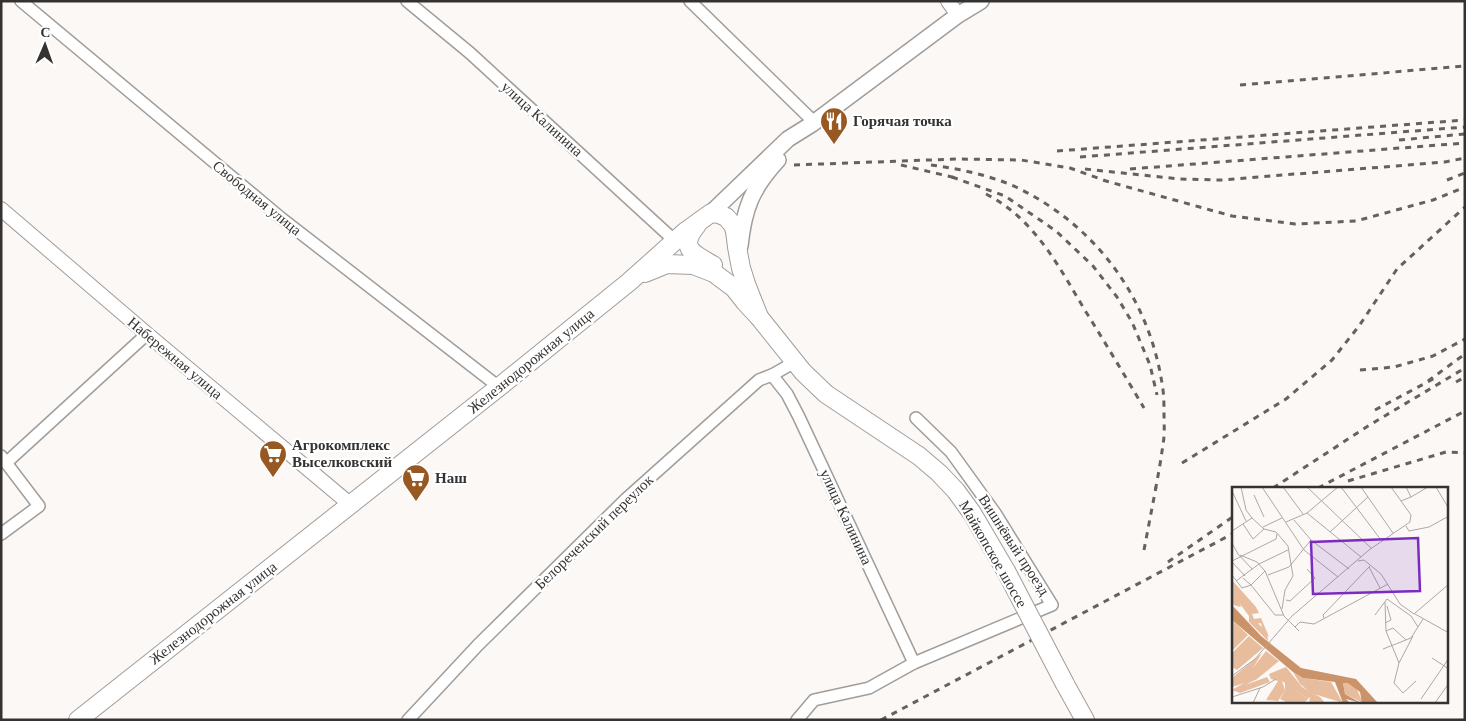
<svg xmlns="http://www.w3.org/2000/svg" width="1466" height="721" viewBox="0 0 1466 721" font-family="'Times New Roman',serif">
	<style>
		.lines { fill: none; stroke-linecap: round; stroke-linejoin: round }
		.minor-casing { stroke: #a09d9b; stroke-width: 14 }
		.tertiary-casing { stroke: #a09d9b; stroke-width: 16 }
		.secondary-casing { stroke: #a09d9b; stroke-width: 18 }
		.primary-casing { stroke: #a09d9b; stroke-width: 20 }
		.minor { stroke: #fff; stroke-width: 11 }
		.tertiary { stroke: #fff; stroke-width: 14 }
		.secondary { stroke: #fff; stroke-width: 15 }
		.primary { stroke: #fff; stroke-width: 18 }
		.rail { stroke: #636260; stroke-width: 3; stroke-dasharray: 6 6; stroke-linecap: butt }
		.primary-bridge-casing { stroke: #a09d9b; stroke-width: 20; stroke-linecap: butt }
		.primary-bridge { stroke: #fff; stroke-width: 18 }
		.labels { text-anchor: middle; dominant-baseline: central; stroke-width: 4.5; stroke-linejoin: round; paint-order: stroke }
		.street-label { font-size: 15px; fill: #343332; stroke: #fff }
		.poi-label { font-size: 15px; font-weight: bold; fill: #343332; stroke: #fff; text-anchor: start }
		.inset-road { fill: none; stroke: #aba9a7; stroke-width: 1 }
		.view { fill: #7b2cbf; fill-opacity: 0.15; stroke: #7b2cbf; stroke-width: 2.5 }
		.inset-edge { fill: none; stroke: #343332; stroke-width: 2.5 }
	</style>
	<rect width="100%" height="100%" fill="#fbf8f5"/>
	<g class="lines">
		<g class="minor-casing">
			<g id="minor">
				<path d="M21,1L281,218L499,387"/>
				<path d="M407,1L470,53L675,241"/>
				<path d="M690,1L814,122"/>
				<path d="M772,375L787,394L799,417L914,663"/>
				<path d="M1,456L39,506L1,534"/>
				<path d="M7,462L147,334"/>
				<path d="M408,720L478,645L626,499L759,380L772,375L795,362"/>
				<path d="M797,720L814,700L869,688L914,663L1052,605L995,513L951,452L916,418"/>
			</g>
		</g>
		<g class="tertiary-casing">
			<g id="tertiary">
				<path d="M948,1L958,15"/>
				<path d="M1,209L147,334L351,505"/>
			</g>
		</g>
		<g class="secondary-casing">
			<g id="secondary">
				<path d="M711,213L788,139L812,124L958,15L981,1"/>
				<path d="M740,246C744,208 752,188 778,160"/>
			</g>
		</g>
		<g class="primary-casing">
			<g id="primary">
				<path d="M697,225C678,248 693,254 713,265"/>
				<path d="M645,273L667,264L693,265L714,273L734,288L745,302L759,317L803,372L826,394L919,456L939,473L956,491L972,513L1006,571"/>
				<path d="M1065,684L1085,720"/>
				<path d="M78,720L499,387L629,282L686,231L711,213L719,214L726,217L733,225L735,231L737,247L741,268L746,284L759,317"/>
			</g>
		</g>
		<use href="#minor" class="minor"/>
		<use href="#tertiary" class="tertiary"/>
		<use href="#secondary" class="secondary"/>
		<use href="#primary" class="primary"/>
		<g class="rail">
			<path d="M1240,85L1465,66"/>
			<path d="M1399,140L1465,134"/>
			<path d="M1057,151L1465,120"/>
			<path d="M1080,157L1465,127"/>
			<path d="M794,165L956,159L1021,160L1070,168L1106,181L1232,216L1295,224L1356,221L1433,200L1465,187"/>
			<path d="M901,165L952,177L959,180"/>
			<path d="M931,165C960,169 989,175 1016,187C1097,226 1151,300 1163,390C1164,398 1164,406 1164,413C1164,423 1165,434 1163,444C1161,460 1158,476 1155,492"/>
			<path d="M1085,169L1180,179L1221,180L1445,162L1465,158"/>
			<path d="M1130,169L1465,143"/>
			<path d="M952,177L1005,196L1056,231L1093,266L1117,297L1132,322L1150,365L1157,395"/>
			<path d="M1447,180L1465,173"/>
			<path d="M986,194C1035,219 1059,267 1086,312C1106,344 1125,376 1144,408"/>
			<path d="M1360,370L1394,367L1433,356L1465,339"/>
			<path d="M1428,381L1465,354"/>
			<path d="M1456,382L1465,377"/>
			<path d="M1375,410L1435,378"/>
			<path d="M1182,463L1286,399L1332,360L1359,326L1397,269L1465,207"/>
			<path d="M1348,481L1446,452L1465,453"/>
			<path d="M1273,488L1368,426L1465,368"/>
			<path d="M1318,488L1465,411"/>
			<path d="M1144,550L1156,487"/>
			<path d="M1168,562L1234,516"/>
			<path d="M881,720L1234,533"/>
		</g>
		<g class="primary-bridge-casing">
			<path id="primary-bridge" d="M1006,571L1065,684"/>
		</g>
		<use href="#primary-bridge" class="primary-bridge"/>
	</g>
	<defs>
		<g id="restaurant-pin" transform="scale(1.4375)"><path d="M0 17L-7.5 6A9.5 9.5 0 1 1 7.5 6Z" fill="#985821" stroke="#fff"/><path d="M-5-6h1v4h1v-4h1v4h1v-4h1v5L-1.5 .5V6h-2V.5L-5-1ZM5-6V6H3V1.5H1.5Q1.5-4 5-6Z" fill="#fff"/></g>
		<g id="supermarket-pin" transform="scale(1.4375)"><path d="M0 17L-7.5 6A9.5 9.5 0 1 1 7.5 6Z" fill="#985821" stroke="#fff"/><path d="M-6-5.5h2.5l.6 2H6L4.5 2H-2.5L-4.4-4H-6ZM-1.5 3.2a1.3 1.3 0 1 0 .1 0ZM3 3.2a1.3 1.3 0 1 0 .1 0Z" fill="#fff"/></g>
	</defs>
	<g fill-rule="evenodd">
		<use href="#restaurant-pin" x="834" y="121"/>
		<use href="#supermarket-pin" x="273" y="454"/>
		<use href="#supermarket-pin" x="416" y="478"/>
	</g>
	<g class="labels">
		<g class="street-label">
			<text transform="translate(542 119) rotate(42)">улица Калинина</text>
			<text transform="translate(257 198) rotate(39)">Свободная улица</text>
			<text transform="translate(175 358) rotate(40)">Набережная улица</text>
			<text transform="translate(531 361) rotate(-39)">Железнодорожная улица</text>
			<text transform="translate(846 517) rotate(65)">улица Калинина</text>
			<text transform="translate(594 532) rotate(-44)">Белореченский переулок</text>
			<text transform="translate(1014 545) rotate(57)">Вишнёвый проезд</text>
			<text transform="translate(993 554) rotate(60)">Майкопское шоссе</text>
			<text transform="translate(213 613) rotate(-38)">Железнодорожная улица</text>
		</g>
		<g class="poi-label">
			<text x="853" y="121">Горячая точка</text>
			<text x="292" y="445">Агрокомплекс<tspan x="292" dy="17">Выселковский</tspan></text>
			<text x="435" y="478">Наш</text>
		</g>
	</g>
	<g transform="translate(1232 487)">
		<rect width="216" height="216" fill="#fbf8f5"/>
		<path d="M17,128L35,145L36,154L17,135ZM0,133L16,148L0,164ZM17,149L31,161L5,183L0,180V166ZM30,166L21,181L43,171L47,174L25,192L0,200V191ZM61,185L71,191L99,195L111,216L79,206L68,197ZM116,195L123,198L131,216L113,207L111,196Z" fill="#e7bd9e"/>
		<path d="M0,93L24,120L27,126L20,127L22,132L29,131L37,150L31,145L29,136L23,137L8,117L9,120L1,118ZM34,164L43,171L21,183V181ZM54,180L70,200L88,210L93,216H77L78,210L76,212L50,194L53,203L46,214L34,213L46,194L39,192L37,187ZM24,189L25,192L13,198L35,190L38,195L8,206L0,203Z" fill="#e7bd9e"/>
		<path d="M53,192L67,201L66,205L76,212L72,216H56L48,212L53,203Z" fill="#e7bd9e"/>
		<path d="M0,118L29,149L69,181L124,192L146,216H130L128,205L116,196H111L113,207L129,216L114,212L118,216H111L103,195L71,191L61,185L0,133Z" fill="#cb936a"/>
		<path class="inset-road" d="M9,0L14,23L20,31L32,42L44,45L56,59L61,89L53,103L50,122M30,0L72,63L106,90M51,0L71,27M75,0L139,61M109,0L149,53M129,0L161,46M159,0L169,14M204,0L217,22M0,4L14,34M22,8L32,30M179,10L196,0M169,14L179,10L174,0M75,26L129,70M62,33L79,53L117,82M54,35L75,26L106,0M11,37L21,52L32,42M174,39L177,44L197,40L217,29M31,40L50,31M0,44L20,31M98,45L136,10M0,56L6,67L20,82M8,68L25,75L33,84L52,129L67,144M0,74L44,52L45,47M126,74L132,73L149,87L168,117L182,127L217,97M0,75L13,89M137,80L148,101M0,88L10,101L19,98L43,128H51M36,88L57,80L79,53M11,91L19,98L33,84M4,94L27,77L56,63M54,113L58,114L83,91L75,82M153,115L154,144L167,176M183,127L217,146M143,128L155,112L179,129L186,140M92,131L91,128L138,79M153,136L159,133L155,119M63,140L68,135L82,137L156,97M154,144L161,141L174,153M181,149L167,176L162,196L171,206L184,194M151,162L179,151L191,132M200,171L217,182M0,189L23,172L60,129L137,63L178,35L179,28L169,14M0,210L31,200L44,192M189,212L217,171M21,216L28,201M203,216L217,196"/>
		<path class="view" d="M186,51L188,104L81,107L79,55Z"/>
		<rect width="216" height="216" class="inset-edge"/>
	</g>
	<rect width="1466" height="721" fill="none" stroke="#343332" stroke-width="5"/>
	<g transform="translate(45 45) rotate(2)" stroke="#ffffff" stroke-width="4" paint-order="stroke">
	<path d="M0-4L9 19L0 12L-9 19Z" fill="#343332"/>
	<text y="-8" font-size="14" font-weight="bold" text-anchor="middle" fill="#343332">С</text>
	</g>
</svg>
